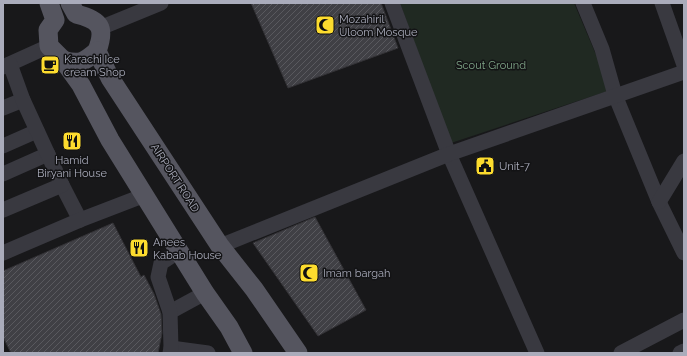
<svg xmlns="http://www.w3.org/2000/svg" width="687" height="356" viewBox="0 0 687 356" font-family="Raleway,sans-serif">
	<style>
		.green { fill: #202922 }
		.building { fill: url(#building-hatch); stroke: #333236 }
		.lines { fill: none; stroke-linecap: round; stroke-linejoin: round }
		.minor { stroke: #393940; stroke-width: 15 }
		.major { stroke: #55555f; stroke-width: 19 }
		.labels { text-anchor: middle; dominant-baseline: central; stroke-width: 3; stroke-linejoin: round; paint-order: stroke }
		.poi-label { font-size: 11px; fill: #aaacbb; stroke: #131315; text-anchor: start }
		.park-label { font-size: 11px; fill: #80a789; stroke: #131315 }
		.street-label { font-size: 11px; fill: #aaacbb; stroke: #131315 }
	</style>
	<defs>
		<pattern id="building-hatch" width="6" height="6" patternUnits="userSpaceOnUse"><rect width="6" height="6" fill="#404045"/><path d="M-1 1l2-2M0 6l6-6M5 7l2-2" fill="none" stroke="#59595e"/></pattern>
	</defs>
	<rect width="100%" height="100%" fill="#18181a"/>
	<path class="green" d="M400,3H574L611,90L451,143Z"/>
	<g class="building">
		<path d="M251,3H381L398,48L288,88Z"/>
		<path d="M315,217L366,310L318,336L253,243Z"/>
		<path d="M113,223L141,277L144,275L154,294L161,314L162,333L158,353H11L3,337V271Z"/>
	</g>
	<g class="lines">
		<g class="minor">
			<path d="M392,3L449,154L537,353"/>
			<path d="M583,3L602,49L615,95L659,202L684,253"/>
			<path d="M662,3L684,65"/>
			<path d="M100,28L161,3"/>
			<path d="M3,67L49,46"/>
			<path d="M3,108L23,100"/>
			<path d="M3,146L37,131"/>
			<path d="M3,174L48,154"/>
			<path d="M62,185L80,220"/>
			<path d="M659,202L684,161"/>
			<path d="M3,210L62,185L23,100L10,64"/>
			<path d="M220,246L449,154L684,72"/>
			<path d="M3,253L80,220L145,195"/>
			<path d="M170,312L205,293"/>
			<path d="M171,348L208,353"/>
			<path d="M170,353L171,348L170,312L158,277L161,263L179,251"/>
			<path d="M621,353L684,320"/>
			<path d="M680,353L684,351"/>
		</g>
		<g class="major">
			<path d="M49,3L55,20L48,30L49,46L63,60L81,85L110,140L205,293L229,327L243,353"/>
			<path d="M70,3L76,14C100,20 106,27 97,51L110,78L220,246L254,289L298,353"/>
			<path d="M63,60C80,65 84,62 97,51"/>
		</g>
	</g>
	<defs>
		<g id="mosque-square" transform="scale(1)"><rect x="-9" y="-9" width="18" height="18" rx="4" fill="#fddc2e" stroke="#131315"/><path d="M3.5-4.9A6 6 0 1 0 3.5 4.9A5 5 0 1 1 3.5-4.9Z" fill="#111"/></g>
		<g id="cafe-square" transform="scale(1)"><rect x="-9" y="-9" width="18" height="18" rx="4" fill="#fddc2e" stroke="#131315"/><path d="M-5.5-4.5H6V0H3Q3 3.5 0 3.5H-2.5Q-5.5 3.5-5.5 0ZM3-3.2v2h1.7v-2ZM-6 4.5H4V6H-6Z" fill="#111"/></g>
		<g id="restaurant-square" transform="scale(1)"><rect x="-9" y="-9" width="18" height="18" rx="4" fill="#fddc2e" stroke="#131315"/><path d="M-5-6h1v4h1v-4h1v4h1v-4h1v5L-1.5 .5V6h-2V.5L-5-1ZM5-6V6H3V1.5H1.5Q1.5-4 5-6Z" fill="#111"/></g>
		<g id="civic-square" transform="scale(1)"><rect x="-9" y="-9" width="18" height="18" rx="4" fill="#fddc2e" stroke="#131315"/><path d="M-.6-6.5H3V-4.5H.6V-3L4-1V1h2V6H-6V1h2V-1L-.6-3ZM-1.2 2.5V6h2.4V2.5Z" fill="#111"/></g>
	</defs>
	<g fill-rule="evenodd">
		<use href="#mosque-square" x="325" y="25"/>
		<use href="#cafe-square" x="50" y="65"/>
		<use href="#restaurant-square" x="72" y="141"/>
		<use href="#civic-square" x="485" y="166"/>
		<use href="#restaurant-square" x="139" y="248"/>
		<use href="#mosque-square" x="309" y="273"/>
	</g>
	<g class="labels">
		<g class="poi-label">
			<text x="339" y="19">Mozahiril<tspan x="339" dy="13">Uloom Mosque</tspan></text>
			<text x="64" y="59">Karachi Ice<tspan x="64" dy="13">cream Shop</tspan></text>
			<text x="72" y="160" text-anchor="middle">Hamid<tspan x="72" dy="13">Biryani House</tspan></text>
			<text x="499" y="166">Unit-7</text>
			<text x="153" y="242">Anees<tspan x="153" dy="13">Kabab House</tspan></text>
			<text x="323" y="273">Imam bargah</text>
		</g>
		<g class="park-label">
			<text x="491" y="65">Scout Ground</text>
		</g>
		<g class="street-label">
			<text transform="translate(175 178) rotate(57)">AIRPORT ROAD</text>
		</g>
	</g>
	<rect width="687" height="356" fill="none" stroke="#aaacbb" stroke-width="8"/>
</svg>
